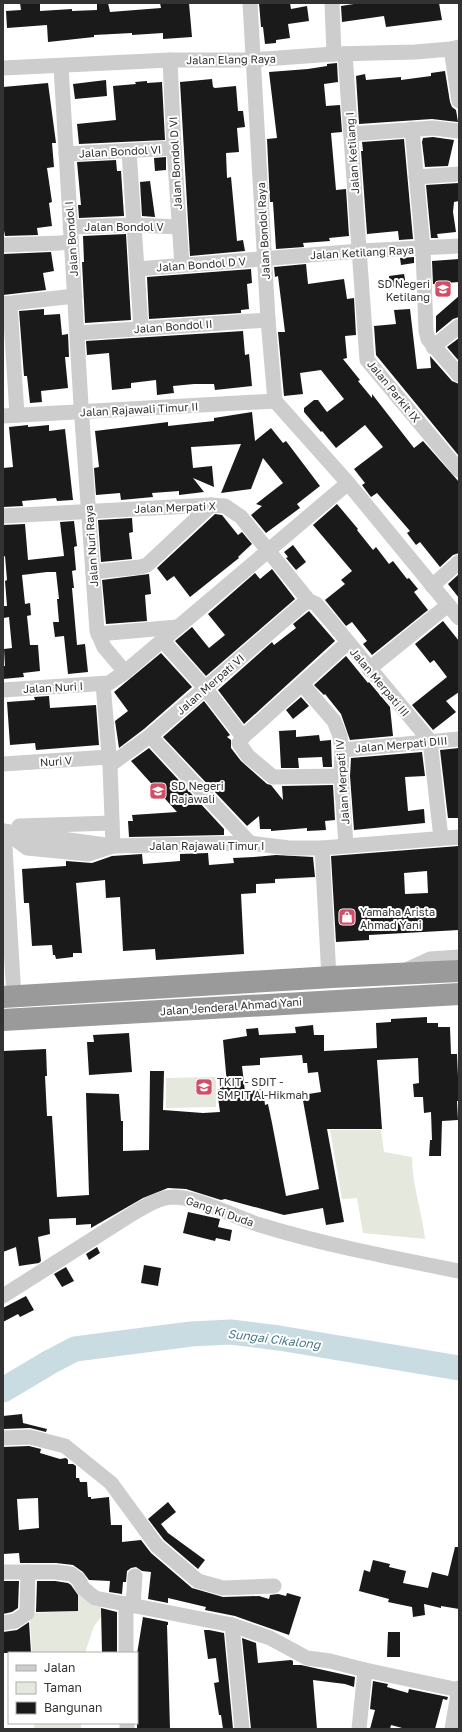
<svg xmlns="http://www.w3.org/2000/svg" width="462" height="1732" viewBox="0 0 462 1732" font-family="'Golos Text',sans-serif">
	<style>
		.green { fill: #e4e8dd }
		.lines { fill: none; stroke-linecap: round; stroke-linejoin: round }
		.river { stroke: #c8dce2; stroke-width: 25 }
		.building { fill: #1a1a1a; fill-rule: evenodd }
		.minor { stroke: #cdcdcd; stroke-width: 15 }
		.highway { stroke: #9a9a9a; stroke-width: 22 }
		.labels { text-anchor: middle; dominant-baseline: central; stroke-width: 4; stroke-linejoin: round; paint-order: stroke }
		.street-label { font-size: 11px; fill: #333; stroke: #fff }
		.poi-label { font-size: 11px; fill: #333; stroke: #fff; text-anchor: start }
		.water-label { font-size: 12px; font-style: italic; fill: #4a7a8c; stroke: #fff }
	</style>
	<rect width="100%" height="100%" fill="#fff"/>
	<g class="green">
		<path d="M216,1077V1107L166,1108V1078Z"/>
		<path d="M330,1130H381L384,1152L412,1157C412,1185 422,1212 425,1239L363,1233L357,1198L342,1199Z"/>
		<path d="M78,1587L101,1606V1617L94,1626L85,1653H32L30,1620L34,1613L78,1611Z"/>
		<rect x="34" y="1723" width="47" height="6"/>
	</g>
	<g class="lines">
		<path class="river" d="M3,1390L50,1362L75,1349L191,1334L231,1332L279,1338L459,1368"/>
	</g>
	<g class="building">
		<path d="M20,3H40V11L72,9V11L97,10V3H108L110,12L161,8L160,3H189L192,37L163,39V33L132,35V33L94,35V37L48,42L47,25L7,28L6,11L21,10Z"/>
		<path d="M259,3H290L291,9L307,6L309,21L288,24L290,38L276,40V43L265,44L263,27H261Z"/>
		<path d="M360,3H439L442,20L386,27L384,16L342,22L341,6Z"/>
		<path d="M337,63L338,82L324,84L326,106L340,105L342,132L331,133L336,190L346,189L349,236L329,238L330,241L303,243L304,247L276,249L273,202H270L267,139L277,138L269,72L308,69L327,66V64Z"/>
		<path d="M445,71L450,102L452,107L456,110L458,122L432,119L359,124L356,76L365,74L366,80L401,77V80L431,76V73Z"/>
		<path d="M212,79L213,87L215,88L236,86L238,111H243L245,127L237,128L239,152L226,153L227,178L231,177L237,241L243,240L245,251L190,256L180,82Z"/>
		<path d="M106,80L107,96L75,99L73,84Z"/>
		<path d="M147,81V83L162,82L165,140L79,144L77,124L116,120L113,86L136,84L135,82Z"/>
		<path d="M48,83L56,143H52L54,167L47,168L52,202L49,203L52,226L37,228L38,235L5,236L3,225V87Z"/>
		<path d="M433,137L454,140L448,166L425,167L422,142L423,138Z"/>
		<path d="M404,139L413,239L399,240L398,231L367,234L361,151H363L362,142Z"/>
		<path d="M166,157V170L155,171L154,158Z"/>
		<path d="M116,160L117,171H121L124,216L79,218L78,205H81L77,162Z"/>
		<path d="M150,181L155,217L142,216L140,182Z"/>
		<path d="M459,183V201L454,202L453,212L456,232L437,234L438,238H431L426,185Z"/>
		<path d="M126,234L131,320L85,323L82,262H84L83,236Z"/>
		<path d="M51,252L54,271L43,273L46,290L3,295V254Z"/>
		<path d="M414,257V263L401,265L400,258Z"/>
		<path d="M459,259V282L433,284L432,261Z"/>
		<path d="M306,264L308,284L344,279L347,299L354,298L356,335L345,336L347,358L343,359L360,380L358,381L372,398V394L414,448L423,441L459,482V553L453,555L440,567L420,542L416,545L407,533L410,531L377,493L371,497L362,485L365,483L354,469L383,447L365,425L336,448L322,431L321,432L304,412V408L314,400H318L327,412L344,399L321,370L300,373L303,394L284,396L278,332H285L278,276L275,277L274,267Z"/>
		<path d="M251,269L252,283L247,284L249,309L241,310V313L149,319L147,277Z"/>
		<path d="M404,274L406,285L390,287L389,276Z"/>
		<path d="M459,296V317L453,319L436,333V316Z"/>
		<path d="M44,309V315L60,314L62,335L68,334L69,357H65L68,388L41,391L42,402L30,403L27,376H24L19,311Z"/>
		<path d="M410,309L417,369L431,368L430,356L452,381L459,384V456L376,355L374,326L396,324L394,310Z"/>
		<path d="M243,331L245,355L249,354L252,386L215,390L214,384H194L173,386L174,393L157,395L156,380L131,383V388L112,390L109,353L87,355L86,341Z"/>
		<path d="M459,338V361L447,347Z"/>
		<path d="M252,412L255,441L271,428L283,443L286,441L320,486L297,504L300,508L266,533L251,515L262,506L256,504L283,483L263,458L251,489L221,493L241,444L191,447L193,468L212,466L214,487L193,478L204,492L179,495V491L152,493L153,497L121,500L120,493L96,495L94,468L99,467L95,431L168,422V426L214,421V418Z"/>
		<path d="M28,425V427L49,425V431L65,429L73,500L57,501L56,498L22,501L23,506L3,507V468L13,467L9,427Z"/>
		<path d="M337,504L358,529L357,530L373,550L376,547L389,564L393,561L407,579L409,578L418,589L414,592L428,610L372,655L363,644L367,641L352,622L346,626L325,600L345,584L341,580L352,571L313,525Z"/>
		<path d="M215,514L222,515L238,535L242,532L252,544L238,557L239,558L190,597L174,576L167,581L157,568Z"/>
		<path d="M132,518L133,532L129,533L132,559L101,562L98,520Z"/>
		<path d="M74,521L77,546L74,547L76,570L72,571L74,588H72L77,645L85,644L88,672L68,674L64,636L55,637L53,622H59L57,599H59L56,572H47L22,575L25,604L30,603L31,615L27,616L30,645H38L40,671L23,673L24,677L3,679V666H5L4,649L12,648L9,617L4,618L3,610V606H7L5,581L7,580L5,556L3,557V525L25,524L28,560L64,556L60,522Z"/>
		<path d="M293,545L306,562L296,570L286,558L288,557L284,552Z"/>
		<path d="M272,569L295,599L206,676L175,641L192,627L209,648L225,635L208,614L255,573L260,579Z"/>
		<path d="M149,574L151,594L145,595L147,621L106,624L102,580Z"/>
		<path d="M459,574V598L448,584Z"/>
		<path d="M309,611L335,641L244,724L218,690L272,642L274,645L296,628L293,624Z"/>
		<path d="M443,621L459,641V692L446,701L456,712L433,730L412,705L447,677L434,660L430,663L415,644Z"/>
		<path d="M161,653L192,687L144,729L119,748L115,721L128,711L114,692Z"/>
		<path d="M346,656L368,683L369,682L390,707L393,736L350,740L341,714L325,694L324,695L314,685Z"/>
		<path d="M49,696L50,708L96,705L99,745L36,750L35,743L10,745L7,702L35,700L34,697Z"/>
		<path d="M301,697L309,706L293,719L286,710Z"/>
		<path d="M204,701L230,735L227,737L231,740V748L241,761L267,784L271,785L283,800L282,786L333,785L335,820L325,821L326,830L307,831V828L271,831V829H260L259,816L247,826L163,737Z"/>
		<path d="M296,730V737L319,735L320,741L331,740L332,767H323L322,757L298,758L299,768H281L279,731Z"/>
		<path d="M149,748L224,829V835L129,837L128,821H133L132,815L177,812L131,761Z"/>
		<path d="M459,748V818H448L440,750Z"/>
		<path d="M422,752L425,776L405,777L408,811L424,809L425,823L354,830L350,776L351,758Z"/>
		<path d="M459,846V930L369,935V940L336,942L331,856ZM427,871L428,893L405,894L404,873Z"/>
		<path d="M208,853L209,865L234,863L233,858L254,857L276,855L313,857L315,877L275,879V883L256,884V893L241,894L244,954L156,960L155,949L123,951L120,897L106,898L105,880L76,883L82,953H73V957L56,959L55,955H53L52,945L32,946L29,903H24L22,869L66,866V861L92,863L112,856L142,854L143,864L180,861V854Z"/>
		<path d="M427,1017V1023H438V1027H450L451,1054H457L459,1099V1101H457L458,1120L442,1121L441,1156H429L430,1140H432L431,1112L424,1113L423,1097H414L413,1084L419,1083L418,1058L377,1060L382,1129H327L344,1222L326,1225L323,1208L284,1215L225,1199L221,1200L186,1189L168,1188L143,1198L91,1228V1224L76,1225V1218L49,1219L50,1234L38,1237L41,1261L39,1263L19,1266L16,1247L3,1252V1051L46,1049L47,1076H45L47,1116H52L57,1197L89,1195L86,1093L119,1094L121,1121H123V1151L149,1150L150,1071H164L163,1110L203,1113L220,1112L217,1090L220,1089V1085L227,1084L223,1040L247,1036L246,1029L258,1028L259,1035L296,1033L295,1027L313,1025L314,1035H324V1051L377,1048L376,1023L391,1022V1019ZM302,1055L303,1063H307L308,1073L318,1072L321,1092L302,1095L319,1189L286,1196L272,1123L268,1104L265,1105L263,1089L245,1092L242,1066L260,1065V1058Z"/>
		<path d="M129,1033L132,1072L89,1075L87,1042H94L93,1035Z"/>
		<path d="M188,1212L220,1219L218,1227L232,1230L230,1241L216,1238L215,1241L183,1233Z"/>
		<path d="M97,1247L100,1253L89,1260L86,1254Z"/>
		<path d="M144,1265L161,1268L158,1286L141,1283Z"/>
		<path d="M66,1267L74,1281L62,1287L54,1274Z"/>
		<path d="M26,1296L34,1310L20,1317L18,1314L3,1322V1308Z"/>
		<path d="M22,1414L23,1423L47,1429L46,1432L30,1428L3,1429V1416Z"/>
		<path d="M29,1446L41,1449L40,1453L60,1459L66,1458L68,1460V1464H73L76,1466V1478H79L80,1482H87L88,1497H91V1499L109,1497L111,1525H122V1542L141,1540L151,1553L192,1588L223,1597L259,1596L269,1599L270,1595L278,1594L286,1596L287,1593L301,1597L289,1635L235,1616L205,1610L206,1607L168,1598V1603L148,1599L151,1572L142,1571L136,1567L131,1568L127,1571L126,1582H123L122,1594L109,1592L110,1581L89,1580L83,1572L73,1565L56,1563H20L19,1553L3,1554V1447ZM38,1498L39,1528L19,1530L17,1499Z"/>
		<path d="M168,1502L176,1512L161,1524L168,1533L205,1560L198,1569L164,1540L148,1519Z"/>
		<path d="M455,1547H459V1609L441,1606V1608L424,1604L425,1615L413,1617L412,1607L388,1602L389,1599L359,1591L364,1570L370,1572L373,1560L390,1564L389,1567L406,1571L403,1583L428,1588L432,1572L448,1576Z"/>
		<path d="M3,1581H19L18,1608L12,1612L3,1614Z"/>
		<path d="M37,1581H55L68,1583L71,1585L78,1595V1611L36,1612Z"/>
		<path d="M101,1608L117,1612V1653H102Z"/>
		<path d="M143,1617L168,1622V1625H167L170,1729H137V1654Z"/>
		<path d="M29,1622L31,1653H3V1632L17,1630Z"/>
		<path d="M204,1630H209L224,1633L233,1729H223L221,1715H219L214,1683L219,1682L216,1658L208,1659Z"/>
		<path d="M388,1632H400V1657H387Z"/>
		<path d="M242,1638L256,1643L258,1663L291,1660L293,1661V1665H301L355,1677L354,1687L345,1684L313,1680L317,1729H299L298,1728L251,1729Z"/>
		<path d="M373,1681L388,1684L387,1687L408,1693L409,1689L448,1697L447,1700L443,1699L435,1729H406L391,1725L390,1729H370L375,1710L370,1709Z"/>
	</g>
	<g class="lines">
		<g class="minor">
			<path d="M250,3L268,320L275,401"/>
			<path d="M332,3L334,54"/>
			<path d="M451,49L459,101"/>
			<path d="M345,54L367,360L459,470"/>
			<path d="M170,60L174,148L182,265"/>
			<path d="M61,66L81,405L97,631L104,647L125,672"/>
			<path d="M3,68L170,60H252L334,54L415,52L451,49L459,47"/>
			<path d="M412,129L423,249L426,331L428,339L459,375"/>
			<path d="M351,134L433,128L459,131"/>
			<path d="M129,151L141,328"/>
			<path d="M66,154L174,148"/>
			<path d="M416,177L459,174"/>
			<path d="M70,227L134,225L179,227"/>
			<path d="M3,245L61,243L71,241"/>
			<path d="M137,269L360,251L459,246"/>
			<path d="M3,304L75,296"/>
			<path d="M10,304L17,415"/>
			<path d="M77,333L268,320"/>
			<path d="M433,347L459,326"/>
			<path d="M275,401L348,483L459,618"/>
			<path d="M3,416L275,401"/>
			<path d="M3,516L211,505L225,506L241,517L309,601L316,604L329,619L430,741L441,838"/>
			<path d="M93,572L140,567L147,565L211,505"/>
			<path d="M432,586L459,562"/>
			<path d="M98,634L177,627"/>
			<path d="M162,640L205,688L243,737"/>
			<path d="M369,669L448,605"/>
			<path d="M302,684L334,721L340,736L342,750L341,776L346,845"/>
			<path d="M3,690L109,683L125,672L348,483"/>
			<path d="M150,736L250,843"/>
			<path d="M342,750L459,739"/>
			<path d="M3,764L109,757"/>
			<path d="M110,765L150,736L304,603L309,601"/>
			<path d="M341,776L273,777L248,756L239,743L243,737L347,643"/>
			<path d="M19,826L112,823"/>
			<path d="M3,831L113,846L250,843L289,848H322L459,837"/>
			<path d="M4,831L14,997"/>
			<path d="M6,832L27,848L89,854L113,846L110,765L103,684"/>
			<path d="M322,848L329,978"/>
			<path d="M406,970L430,959L459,957"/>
			<path d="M3,1296L132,1214C144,1207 159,1197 174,1197C200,1198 235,1217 260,1225C325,1245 393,1258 459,1271"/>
			<path d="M3,1438L30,1437L65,1446L111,1483L157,1546L198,1581L223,1588L274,1586"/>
			<path d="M3,1572H56L71,1574L78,1579L83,1588L95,1598L232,1625L270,1638L307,1658L330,1661L365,1670L459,1690"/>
			<path d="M126,1604V1653"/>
			<path d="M133,1606L135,1576"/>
			<path d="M3,1623L15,1621L27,1613L28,1572"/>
			<path d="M232,1625L242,1729"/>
			<path d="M127,1723V1729"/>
			<path d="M359,1729L365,1670"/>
			<path d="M452,1729L459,1688"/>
		</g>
		<g class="highway">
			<path d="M3,997L332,977L459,971"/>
			<path d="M3,1020L459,994"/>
		</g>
	</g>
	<defs>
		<g id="school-square" transform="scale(0.9)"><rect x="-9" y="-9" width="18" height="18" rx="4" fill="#d14e68" stroke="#fff"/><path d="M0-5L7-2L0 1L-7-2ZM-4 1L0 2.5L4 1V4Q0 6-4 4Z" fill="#fff"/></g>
		<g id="shop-square" transform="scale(0.9)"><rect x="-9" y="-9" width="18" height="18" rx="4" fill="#d14e68" stroke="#fff"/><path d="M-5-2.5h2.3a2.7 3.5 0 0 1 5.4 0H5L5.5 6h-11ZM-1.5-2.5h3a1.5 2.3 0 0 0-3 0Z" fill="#fff"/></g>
	</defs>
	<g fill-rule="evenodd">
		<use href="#school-square" x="443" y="289"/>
		<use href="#school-square" x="158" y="791"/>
		<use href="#shop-square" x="347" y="917"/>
		<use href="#school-square" x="204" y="1087"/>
	</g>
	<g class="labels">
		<g class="street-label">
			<text transform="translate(231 59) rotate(-1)">Jalan Elang Raya</text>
			<text transform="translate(120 151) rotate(-3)">Jalan Bondol VI</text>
			<text transform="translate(352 153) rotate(-94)">Jalan Ketilang I</text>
			<text transform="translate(175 163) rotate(-93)">Jalan Bondol D VI</text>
			<text x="124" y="226">Jalan Bondol V</text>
			<text transform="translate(263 231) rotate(-93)">Jalan Bondol Raya</text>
			<text transform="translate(71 239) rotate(-94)">Jalan Bondol I</text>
			<text transform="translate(362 252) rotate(-3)">Jalan Ketilang Raya</text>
			<text transform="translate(201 264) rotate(-4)">Jalan Bondol D V</text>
			<text transform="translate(173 326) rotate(-4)">Jalan Bondol II</text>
			<text transform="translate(394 391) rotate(51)">Jalan Parkit IX</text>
			<text transform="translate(139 409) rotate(-3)">Jalan Rajawali Timur II</text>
			<text transform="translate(175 507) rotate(-2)">Jalan Merpati X</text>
			<text transform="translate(91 546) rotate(-94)">Jalan Nuri Raya</text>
			<text transform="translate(380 682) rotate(50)">Jalan Merpati III</text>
			<text transform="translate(210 684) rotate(-41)">Jalan Merpati VI</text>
			<text transform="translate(53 687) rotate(-3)">Jalan Nuri I</text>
			<text transform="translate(401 744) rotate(-5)">Jalan Merpati DIII</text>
			<text transform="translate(56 761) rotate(-4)">Nuri V</text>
			<text transform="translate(342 782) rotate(-94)">Jalan Merpati IV</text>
			<text x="207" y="845">Jalan Rajawali Timur I</text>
			<text transform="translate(231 1006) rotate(-4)">Jalan Jenderal Ahmad Yani</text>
			<text transform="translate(220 1211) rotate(19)">Gang Ki Duda</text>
		</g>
		<g class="poi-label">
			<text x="430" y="283" text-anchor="end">SD Negeri<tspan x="430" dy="13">Ketilang</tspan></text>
			<text x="171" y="785">SD Negeri<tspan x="171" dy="13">Rajawali</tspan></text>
			<text x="360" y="911">Yamaha Arista<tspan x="360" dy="13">Ahmad Yani</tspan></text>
			<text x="217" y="1081">TKIT - SDIT -<tspan x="217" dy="13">SMPIT Al-Hikmah</tspan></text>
		</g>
		<g class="water-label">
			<text transform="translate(274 1339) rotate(7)">Sungai Cikalong</text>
		</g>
	</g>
	<rect width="462" height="1732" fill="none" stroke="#333333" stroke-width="8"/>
	<rect x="8" y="1652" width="130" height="72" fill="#ffffff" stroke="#adadad"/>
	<rect x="16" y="1665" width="20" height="6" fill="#cdcdcd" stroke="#adadad"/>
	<text x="44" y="1672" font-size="12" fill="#333333">Jalan</text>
	<rect x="16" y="1682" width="20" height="12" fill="#e4e8dd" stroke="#adadad"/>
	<text x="44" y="1692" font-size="12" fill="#333333">Taman</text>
	<rect x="16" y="1702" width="20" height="12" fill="#1a1a1a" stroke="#adadad"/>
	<text x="44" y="1712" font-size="12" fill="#333333">Bangunan</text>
</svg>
